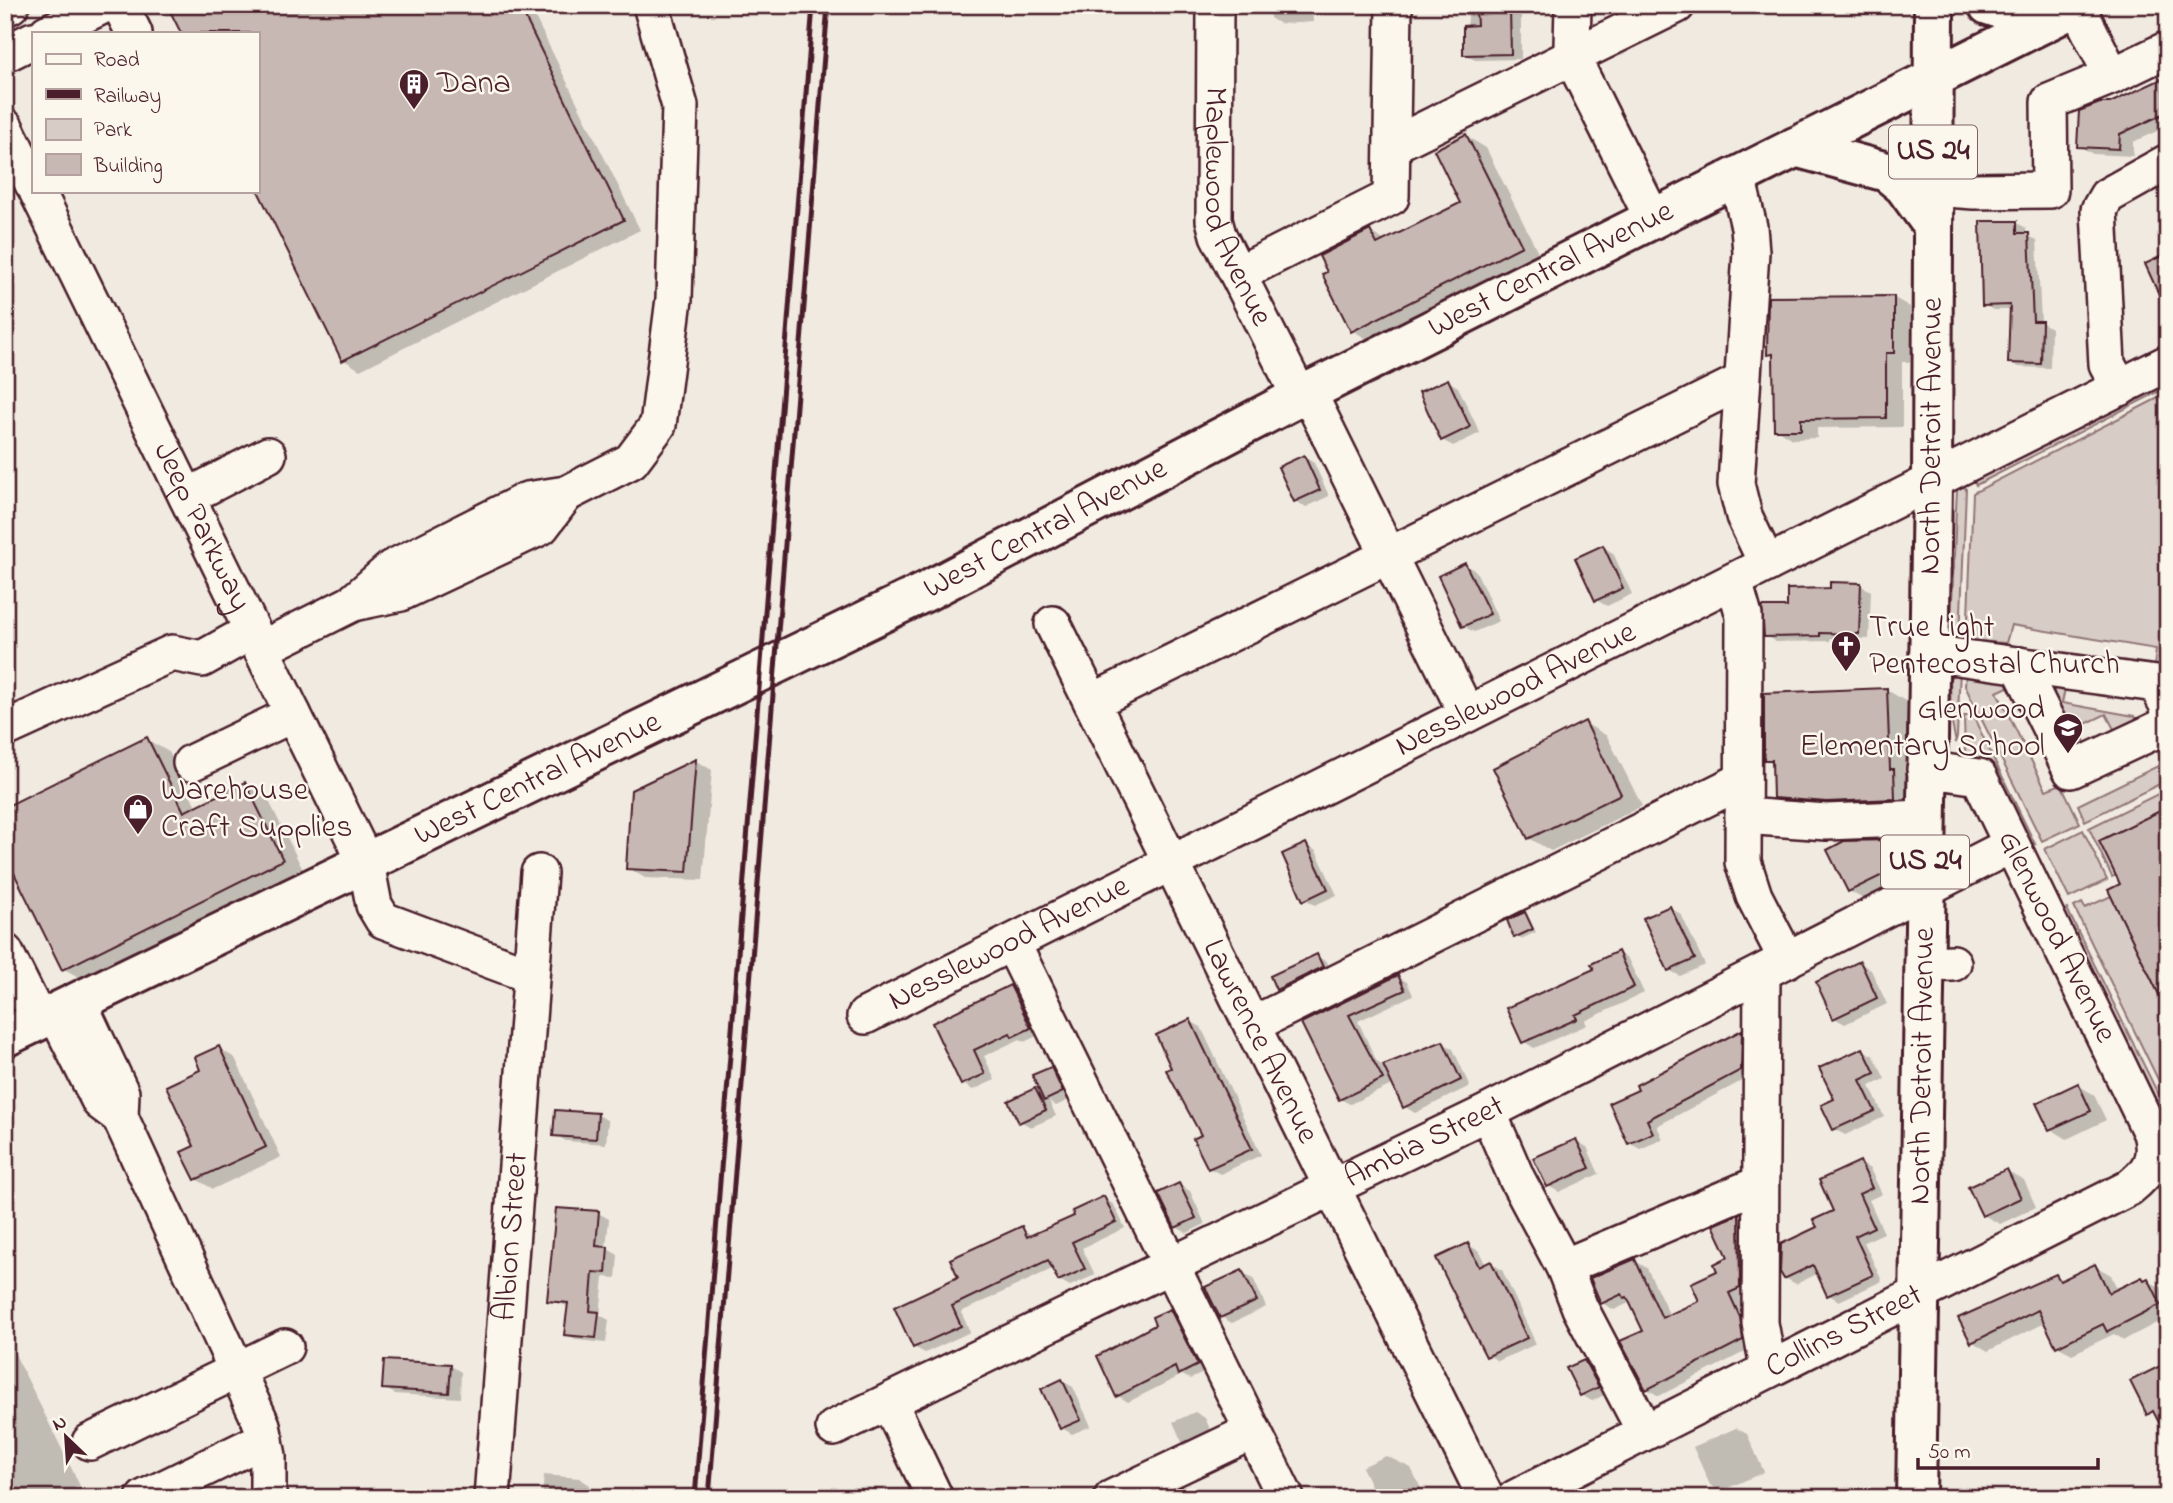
<svg xmlns="http://www.w3.org/2000/svg" width="2173" height="1503" viewBox="0 0 2173 1503" font-family="'Indie Flower',sans-serif">
	<style>
		.green { fill: #d8ccc6; stroke: #917678; stroke-width: 2 }
		.shadow { fill: #0003 }
		.building { fill: #c8b8b3; stroke: #4a1f2b; stroke-width: 2 }
		.lines { fill: none; stroke-linecap: round; stroke-linejoin: round }
		.minor-casing { stroke: #4a1f2b; stroke-width: 40 }
		.major-casing { stroke: #4a1f2b; stroke-width: 44 }
		.minor { stroke: #fbf7ec; stroke-width: 35 }
		.major { stroke: #fbf7ec; stroke-width: 38 }
		.rail { stroke: #4a1f2b; stroke-width: 5 }
		.labels { text-anchor: middle; dominant-baseline: central; stroke-width: 5; stroke-linejoin: round; paint-order: stroke }
		.shield { fill: #fbf7ec; stroke: #7f6065; stroke-width: 2 }
		.shield-label { font-size: 30px; font-weight: bold; fill: #4a1f2b }
		.poi-label { font-size: 32px; fill: #4a1f2b; stroke: #fbf7ec; text-anchor: start }
		.street-label { font-size: 32px; fill: #4a1f2b; stroke: #fbf7ec }
	</style>
	<rect width="100%" height="100%" fill="#f0eae0"/>
	<filter id="ink" filterUnits="userSpaceOnUse"><feTurbulence type="fractalNoise" baseFrequency=".0143" numOctaves="2"/><feDisplacementMap in="SourceGraphic" scale="14" xChannelSelector="R" yChannelSelector="G"/><feConvolveMatrix kernelMatrix="1 2 1 2 8 2 1 2 1" color-interpolation-filters="sRGB"/></filter>
	<g filter="url(#ink)">
		<g class="green">
			<path d="M2168,377V387L1976,485L1972,475Z"/>
			<path d="M2168,393V675L2154,667L2156,649L2011,625L2006,643L1967,641L1973,493Z"/>
			<path d="M1961,484L1966,489L1960,639L1954,635L1951,626L1956,509L1957,491Z"/>
			<path d="M1960,669L1957,736L1956,743L1951,719L1950,678Z"/>
			<path d="M1966,669H1977L2014,684L1997,692L2046,790L2061,784L2080,823L2042,841L1965,686Z"/>
			<path d="M2054,687L2065,689L2062,703L2134,716L2138,720L2115,731L2106,714L2079,727L2086,745L2080,748L2054,696Z"/>
			<path d="M1964,716H1973L2035,844L2026,843L1981,760L1965,754Z"/>
			<path d="M2168,761V780L2085,821L2078,805Z"/>
			<path d="M2168,789V807L2099,841L2116,875L2112,877L2089,828Z"/>
			<path d="M2083,830L2107,880L2069,898L2045,849Z"/>
			<path d="M2111,896L2168,1013V1100L2074,907L2082,903L2085,908Z"/>
			<path d="M2067,909L2168,1114V1131L2060,913Z"/>
		</g>
		<g class="shadow">
			<path d="M169,5H529L640,230L360,370L344,360L257,185V33H183Z"/>
			<path d="M1269,5H1312L1313,22L1280,24L1270,18Z"/>
			<path d="M1469,5H1521V59L1475,60L1465,54Z"/>
			<path d="M2168,78V126L2133,142V156L2093,154L2079,146L2110,105Z"/>
			<path d="M1466,136L1486,148L1541,258L1372,342L1352,330L1370,232L1387,242L1462,204Z"/>
			<path d="M2017,223L2026,228V235L2037,240L2041,322L2051,328L2050,368L2018,367L2009,362L2011,310H1993L1984,305Z"/>
			<path d="M1893,297L1910,307V362H1902V427L1817,428V438L1792,439L1776,429L1775,357L1769,354Z"/>
			<path d="M1448,381L1458,387L1480,433L1453,446L1442,440Z"/>
			<path d="M1304,457L1314,463L1329,496L1306,507L1295,501Z"/>
			<path d="M1603,547L1613,553L1632,594L1607,606L1596,600Z"/>
			<path d="M1465,565L1476,571L1499,621L1474,632L1463,626Z"/>
			<path d="M1860,585L1871,591L1869,639L1830,638V641L1776,642L1766,636L1789,608L1831,590Z"/>
			<path d="M1887,690L1907,702L1910,779L1914,810L1795,809L1774,797V764L1765,759Z"/>
			<path d="M1585,723L1607,736L1642,806L1551,851L1529,838Z"/>
			<path d="M146,739L169,752L197,808L245,784L267,797L304,872L86,981L64,969Z"/>
			<path d="M696,761L712,770L703,880L645,878L628,868Z"/>
			<path d="M1888,841L1905,851L1917,876L1865,900L1849,891Z"/>
			<path d="M1306,845L1316,851L1337,895L1315,905L1305,899Z"/>
			<path d="M1670,908L1681,914L1705,965L1680,976L1669,970Z"/>
			<path d="M1524,913L1536,932L1521,939L1516,936Z"/>
			<path d="M1618,953L1628,959L1644,993L1585,1021L1587,1025L1534,1048L1523,1041Z"/>
			<path d="M1316,956L1327,962L1332,973L1288,995L1278,989Z"/>
			<path d="M1860,963L1871,970L1887,1004L1845,1024L1834,1018Z"/>
			<path d="M5,971L25,1011L5,1021Z"/>
			<path d="M1398,977L1407,982L1413,995L1358,1021L1376,1060L1383,1067L1443,1043L1453,1049L1470,1086L1415,1113L1405,1107L1394,1084L1350,1104L1340,1099L1304,1024Z"/>
			<path d="M1010,987L1021,994L1041,1034L1024,1042L1020,1039L984,1056L995,1080L973,1090L963,1084L934,1024Z"/>
			<path d="M1190,1021L1201,1027L1261,1155L1220,1174L1209,1168L1204,1136L1173,1068Z"/>
			<path d="M1742,1032L1752,1037L1751,1076L1657,1126L1663,1139L1640,1149L1629,1143L1640,1091Z"/>
			<path d="M218,1048L235,1058L281,1157L213,1189L196,1179V1147L203,1071Z"/>
			<path d="M1863,1050L1874,1056L1885,1079L1870,1086L1884,1117L1845,1135L1834,1129L1836,1100Z"/>
			<path d="M1051,1069L1061,1075L1073,1098L1056,1106L1049,1101L1056,1116L1031,1127L1020,1121L1035,1090L1043,1094Z"/>
			<path d="M2078,1085L2094,1095L2106,1120L2067,1139L2051,1129Z"/>
			<path d="M597,1114L608,1121L606,1144L566,1141L555,1135Z"/>
			<path d="M1576,1141L1587,1147L1599,1174L1559,1192L1548,1186Z"/>
			<path d="M1860,1163L1870,1169L1882,1194L1869,1200L1884,1233L1864,1242L1882,1281L1839,1301L1829,1295L1819,1273L1796,1284L1785,1278L1819,1228L1835,1212Z"/>
			<path d="M2007,1171L2024,1180L2036,1207L2000,1224L1983,1215Z"/>
			<path d="M1179,1185L1190,1191L1205,1224L1187,1233L1176,1227Z"/>
			<path d="M1104,1198L1114,1205L1125,1228L1082,1248L1095,1275L1070,1286L1059,1280L1054,1268L961,1312L970,1332L925,1353L914,1347L960,1278L1021,1228L1033,1236L1076,1217Z"/>
			<path d="M598,1213L609,1219L606,1248L618,1255L616,1278L604,1277L600,1315L609,1320L606,1343L577,1340L566,1334L570,1307L549,1300Z"/>
			<path d="M1739,1216L1751,1223L1752,1295L1740,1300L1752,1325L1754,1347L1659,1396L1647,1389L1645,1331L1631,1302L1614,1310L1602,1303L1635,1261L1647,1268L1670,1316L1702,1301L1731,1258L1716,1226Z"/>
			<path d="M1468,1245L1479,1251L1486,1266L1491,1263L1502,1270L1536,1344L1498,1361L1488,1355Z"/>
			<path d="M2095,1266L2111,1275L2118,1291L2142,1279L2163,1288L2168,1297V1317L2124,1340L2114,1334L2072,1354L2057,1346L2046,1322L1988,1351L1973,1342L2056,1276L2065,1281Z"/>
			<path d="M1242,1272L1253,1278L1266,1307L1232,1323L1221,1317Z"/>
			<path d="M1170,1311L1181,1317L1208,1371L1190,1379L1182,1375L1128,1402L1118,1396L1157,1326Z"/>
			<path d="M5,1334L86,1498H5Z"/>
			<path d="M1584,1361L1595,1368L1608,1393L1592,1401L1581,1395Z"/>
			<path d="M451,1366L461,1372L460,1398L395,1394L384,1388Z"/>
			<path d="M1062,1381L1073,1387L1091,1426L1072,1434L1062,1428Z"/>
			<path d="M1195,1412L1205,1418L1214,1438L1193,1448L1182,1442L1173,1422Z"/>
			<path d="M1736,1428L1747,1434L1764,1472L1721,1491L1710,1485L1693,1447Z"/>
			<path d="M1386,1456L1411,1468L1425,1497L1377,1498L1362,1467Z"/>
			<path d="M544,1475L579,1478L590,1485L588,1498H542Z"/>
		</g>
		<g class="building">
			<path d="M167,5H519L624,220L342,361L257,189V33H181Z"/>
			<path d="M1476,8H1510L1511,54L1463,55V26L1477,25Z"/>
			<path d="M2168,76V112L2120,134L2119,149L2077,147L2079,111L2100,103H2110Z"/>
			<path d="M1466,134L1522,246L1351,332L1322,274L1327,272L1319,256L1370,230L1377,244L1460,203L1434,150Z"/>
			<path d="M1980,221H2017V233H2029L2033,321H2042L2041,364L2008,363L2010,305L1982,306Z"/>
			<path d="M2168,253V314L2145,264Z"/>
			<path d="M1894,296V353H1886V418L1801,419V430H1774L1773,354L1767,355L1768,297Z"/>
			<path d="M1448,379L1470,427L1441,441L1419,392Z"/>
			<path d="M1304,455L1320,490L1294,502L1278,467Z"/>
			<path d="M1603,545L1623,588L1595,601L1575,558Z"/>
			<path d="M1465,563L1490,614L1462,627L1438,576Z"/>
			<path d="M1830,582L1861,583L1859,634L1820,633V636L1764,637L1762,607H1787V589L1830,588Z"/>
			<path d="M1887,688L1890,769H1894L1895,799L1827,802L1773,798L1772,760H1764V693Z"/>
			<path d="M1585,721L1621,794L1528,839L1493,768Z"/>
			<path d="M147,737L184,812L245,782L283,860L62,970L5,855V807Z"/>
			<path d="M696,759L687,872L626,869L631,790Z"/>
			<path d="M2168,807V1013L2108,890L2120,884L2099,841Z"/>
			<path d="M1888,840L1901,866L1848,892L1827,850L1844,841Z"/>
			<path d="M1306,843L1328,889L1303,901L1282,854Z"/>
			<path d="M1670,906L1695,959L1668,971L1643,918Z"/>
			<path d="M1525,912L1533,929L1514,938L1507,920Z"/>
			<path d="M1618,951L1634,987L1575,1015L1577,1019L1522,1043L1506,1008L1594,969L1591,964Z"/>
			<path d="M1317,954L1323,967L1276,990L1270,976Z"/>
			<path d="M1860,961L1877,998L1833,1019L1816,982Z"/>
			<path d="M1398,975L1405,990L1349,1015L1383,1079L1339,1100L1301,1023Z"/>
			<path d="M1010,985L1031,1028L1012,1037L1010,1033L974,1050L985,1074L961,1085L932,1023Z"/>
			<path d="M1190,1019L1252,1149L1208,1169L1193,1139L1201,1135L1166,1070L1171,1068L1156,1035Z"/>
			<path d="M1742,1030L1741,1070L1647,1120L1653,1133L1628,1144L1609,1103L1638,1090L1636,1085Z"/>
			<path d="M1443,1041L1461,1080L1403,1108L1383,1065Z"/>
			<path d="M219,1046L266,1147L195,1180L181,1152L194,1146L166,1086L200,1070L195,1057Z"/>
			<path d="M1863,1048L1875,1073L1860,1080L1875,1111L1833,1130L1821,1105L1834,1099L1819,1068Z"/>
			<path d="M1051,1067L1063,1092L1044,1101L1032,1075Z"/>
			<path d="M2078,1083L2091,1111L2049,1130L2036,1103Z"/>
			<path d="M1035,1088L1046,1110L1019,1123L1008,1101Z"/>
			<path d="M555,1110L598,1113L596,1139L553,1136Z"/>
			<path d="M1576,1139L1590,1168L1547,1187L1533,1158Z"/>
			<path d="M1860,1161L1872,1188L1859,1194L1874,1227L1855,1236L1873,1275L1827,1296L1813,1265L1784,1279L1780,1272L1781,1244L1817,1227L1813,1220L1833,1211L1819,1180Z"/>
			<path d="M2007,1169L2021,1198L1982,1216L1968,1187Z"/>
			<path d="M1179,1183L1196,1218L1175,1228L1158,1193Z"/>
			<path d="M1104,1196L1116,1222L1072,1242L1085,1269L1058,1281L1048,1260L952,1306L961,1326L913,1348L894,1307L958,1277L950,1259L1022,1226L1027,1237L1074,1216L1072,1211Z"/>
			<path d="M556,1208L599,1211L596,1246L608,1247L606,1273L593,1272L590,1311L599,1312L596,1338L564,1335L568,1303L547,1301Z"/>
			<path d="M1739,1214L1740,1288L1729,1293L1740,1317L1743,1340L1646,1390L1620,1341L1643,1331L1627,1297L1624,1298L1622,1294L1601,1304L1590,1278L1635,1259L1662,1318L1699,1301L1691,1283L1717,1271L1714,1264L1728,1257L1713,1225Z"/>
			<path d="M1468,1243L1479,1267L1491,1261L1527,1338L1486,1357L1436,1258Z"/>
			<path d="M2095,1264L2109,1293L2142,1277L2144,1280L2148,1278L2161,1304L2107,1332L2103,1324L2056,1347L2038,1310L1971,1343L1958,1318L2056,1274L2060,1281Z"/>
			<path d="M1242,1270L1257,1301L1220,1318L1205,1287Z"/>
			<path d="M1170,1309L1198,1365L1178,1375L1175,1367L1116,1397L1097,1356L1155,1325L1152,1317Z"/>
			<path d="M384,1360L451,1364L449,1393L382,1389Z"/>
			<path d="M1584,1360L1599,1387L1580,1396L1566,1368Z"/>
			<path d="M2168,1362V1440L2153,1411L2147,1415L2130,1381Z"/>
			<path d="M1062,1379L1081,1420L1060,1429L1041,1389Z"/>
		</g>
		<g class="lines">
			<g class="minor-casing">
				<g id="minor">
					<path d="M120,5L134,33"/>
					<path id="s1" d="M1215,5L1214,220L1218,235L1300,397"/>
					<path d="M1573,5L1572,46L1576,65L1653,219"/>
					<path d="M5,8L11,5"/>
					<path d="M47,33L104,5"/>
					<path d="M5,54L33,40"/>
					<path d="M2112,76L2168,49"/>
					<path d="M5,127L33,184"/>
					<path d="M1393,145L1677,5"/>
					<path d="M1737,176L1749,227L1751,252L1736,484L1744,516L1767,564"/>
					<path d="M1933,188L1974,191L2050,190L2049,102L2112,76L2077,6"/>
					<path id="s2" d="M37,191L366,863L374,905L383,920L530,975"/>
					<path d="M1238,274L1391,197L1394,5"/>
					<path d="M2120,388L2107,364L2099,210L2107,196L2168,162"/>
					<path d="M1308,392L1467,714"/>
					<path d="M187,497L268,455"/>
					<path d="M1734,581L1744,616L1743,862L1754,896L1787,960"/>
					<path d="M353,603L401,593L541,527L566,494"/>
					<path id="s3" d="M1053,624L1486,1498"/>
					<path d="M261,649L351,604L392,568L527,500L566,494L631,461L658,425L674,299L680,106L651,5"/>
					<path d="M1928,653L2156,684L2168,706"/>
					<path d="M2019,665L2071,770L2165,726L2168,718"/>
					<path d="M1092,702L1742,381"/>
					<path d="M5,729L172,653L202,659L252,631"/>
					<path d="M191,763L293,714"/>
					<path d="M1743,816L1827,822L1925,818"/>
					<path d="M1012,943L1286,1498"/>
					<path d="M5,952L39,1020"/>
					<path d="M1923,964L1953,963"/>
					<path d="M1762,973L1760,1323L1766,1356L1771,1368"/>
					<path d="M55,1012L100,1102L120,1117L121,1093L78,1001"/>
					<path id="s4" d="M865,1016L2168,363"/>
					<path d="M1252,1025L1743,780"/>
					<path d="M1488,1112L1517,1179L1564,1267L1580,1308L1645,1432"/>
					<path d="M120,1117L262,1425L268,1456V1498"/>
					<path d="M1564,1267L1759,1184"/>
					<path d="M889,1402L935,1498"/>
					<path id="s5" d="M834,1428L1488,1112L2011,845"/>
					<path d="M90,1442L285,1347"/>
					<path d="M144,1498L265,1439"/>
					<path id="s6" d="M492,1498L539,873"/>
					<path d="M1112,1498L1253,1431"/>
					<path id="s7" d="M1515,1498L2129,1188C2149,1172 2158,1159 2151,1133L1979,777L1925,769"/>
				</g>
			</g>
			<g class="major-casing">
				<g id="major">
					<path d="M1988,5L2043,23"/>
					<path d="M1795,147L1887,172L1904,186L1933,226"/>
					<path id="s8" d="M5,1037L927,591L1308,392L2079,5"/>
					<path id="s9" d="M1916,1498L1932,484L1934,5"/>
				</g>
			</g>
			<use href="#minor" class="minor"/>
			<use href="#major" class="major"/>
			<g class="rail">
				<path d="M695,1498L813,5"/>
				<path d="M709,1498L828,5"/>
			</g>
		</g>
	</g>
	<defs>
		<g id="building-pin" transform="scale(1.575)"><path d="M0 17L-7.5 6A9.5 9.5 0 1 1 7.5 6Z" fill="#4a1f2b" stroke="#fbf7ec"/><path d="M-4-6H4V6H1V3H-1V6H-4ZM-2.5-4.3h1.7v1.8h-1.7ZM.8-4.3h1.7v1.8H.8ZM-2.5-1h1.7V.8h-1.7ZM.8-1h1.7V.8H.8Z" fill="#fff"/></g>
		<g id="church-pin" transform="scale(1.575)"><path d="M0 17L-7.5 6A9.5 9.5 0 1 1 7.5 6Z" fill="#4a1f2b" stroke="#fbf7ec"/><path d="M-1.2-6h2.4v3.5h3.3v2.4h-3.3V6h-2.4V-.1h-3.3v-2.4h3.3Z" fill="#fff"/></g>
		<g id="school-pin" transform="scale(1.575)"><path d="M0 17L-7.5 6A9.5 9.5 0 1 1 7.5 6Z" fill="#4a1f2b" stroke="#fbf7ec"/><path d="M0-5L7-2L0 1L-7-2ZM-4 1L0 2.5L4 1V4Q0 6-4 4Z" fill="#fff"/></g>
		<g id="shop-pin" transform="scale(1.575)"><path d="M0 17L-7.5 6A9.5 9.5 0 1 1 7.5 6Z" fill="#4a1f2b" stroke="#fbf7ec"/><path d="M-5-2.5h2.3a2.7 3.5 0 0 1 5.4 0H5L5.5 6h-11ZM-1.5-2.5h3a1.5 2.3 0 0 0-3 0Z" fill="#fff"/></g>
	</defs>
	<g fill-rule="evenodd">
		<use href="#building-pin" x="414" y="84"/>
		<use href="#church-pin" x="1846" y="646"/>
		<use href="#school-pin" x="2068" y="728"/>
		<use href="#shop-pin" x="138" y="809"/>
	</g>
	<g class="labels">
		<g class="shield">
			<rect x="1889" y="125.5" width="88" height="53" rx="5"/>
			<rect x="1881" y="835.5" width="88" height="53" rx="5"/>
		</g>
		<g class="shield-label">
			<text x="1933" y="152">US 24</text>
			<text x="1925" y="862">US 24</text>
		</g>
		<g class="poi-label">
			<text x="437" y="84">Dana</text>
			<text x="1869" y="628">True Light<tspan x="1869" dy="37">Pentecostal Church</tspan></text>
			<text x="2045" y="710" text-anchor="end">Glenwood<tspan x="2045" dy="37">Elementary School</tspan></text>
			<text x="161" y="791">Warehouse<tspan x="161" dy="37">Craft Supplies</tspan></text>
		</g>
		<g class="street-label">
			<text stroke="none"><textPath href="#s1" startOffset="206">Maplewood Avenue</textPath></text>
			<text stroke="none"><textPath href="#s8" startOffset="1726">West Central Avenue</textPath></text>
			<text stroke="none"><textPath href="#s9" startOffset="1062">North Detroit Avenue</textPath></text>
			<text stroke="none"><textPath href="#s2" startOffset="374">Jeep Parkway</textPath></text>
			<text stroke="none"><textPath href="#s8" startOffset="1158">West Central Avenue</textPath></text>
			<text stroke="none"><textPath href="#s4" startOffset="728">Nesslewood Avenue</textPath></text>
			<text stroke="none"><textPath href="#s8" startOffset="592">West Central Avenue</textPath></text>
			<text transform="translate(2056 937) rotate(64)">Glenwood Avenue</text>
			<text stroke="none"><textPath href="#s4" startOffset="161">Nesslewood Avenue</textPath></text>
			<text stroke="none"><textPath href="#s3" startOffset="466">Lawrence Avenue</textPath></text>
			<text stroke="none"><textPath href="#s9" startOffset="432">North Detroit Avenue</textPath></text>
			<text stroke="none"><textPath href="#s5" startOffset="656">Ambia Street</textPath></text>
			<text stroke="none"><textPath href="#s6" startOffset="262">Albion Street</textPath></text>
			<text stroke="none"><textPath href="#s7" startOffset="369">Collins Street</textPath></text>
		</g>
	</g>
	<rect width="2173" height="1503" fill="none" stroke="#fbf7ec" stroke-width="28"/>
	<rect x="14" y="14" width="2145" height="1475" fill="none" stroke="#4a1f2b" stroke-width="2.5" filter="url(#ink)"/>
	<rect x="32" y="32" width="228" height="161" fill="#fbf7ec" stroke="#b4a19f" stroke-width="2"/>
	<rect x="46" y="54" width="35" height="10" fill="#fbf7ec" stroke="#b4a19f" stroke-width="2"/>
	<text x="94" y="66" font-size="21" fill="#4a1f2b">Road</text>
	<rect x="46" y="89" width="35" height="10" fill="#4a1f2b" stroke="#b4a19f" stroke-width="2"/>
	<text x="94" y="102" font-size="21" fill="#4a1f2b">Railway</text>
	<rect x="46" y="119" width="35" height="21" fill="#d8ccc6" stroke="#b4a19f" stroke-width="2"/>
	<text x="94" y="136" font-size="21" fill="#4a1f2b">Park</text>
	<rect x="46" y="154" width="35" height="21" fill="#c8b8b3" stroke="#b4a19f" stroke-width="2"/>
	<text x="94" y="172" font-size="21" fill="#4a1f2b">Building</text>
	<g transform="translate(66 1437) rotate(335)" stroke="#fbf7ec" stroke-width="5" paint-order="stroke">
	<path d="M0-5L12 26L0 18L-12 26Z" fill="#4a1f2b"/>
	<text y="-10" font-size="19" font-weight="bold" text-anchor="middle" fill="#4a1f2b">N</text>
	</g>
	<path d="M1918 1458v10h180v-10" fill="none" stroke="#4a1f2b" stroke-width="3.5"/>
	<text x="1928" y="1458" font-size="21" fill="#4a1f2b" stroke="#fbf7ec" stroke-width="5" paint-order="stroke">50 m</text>
</svg>
